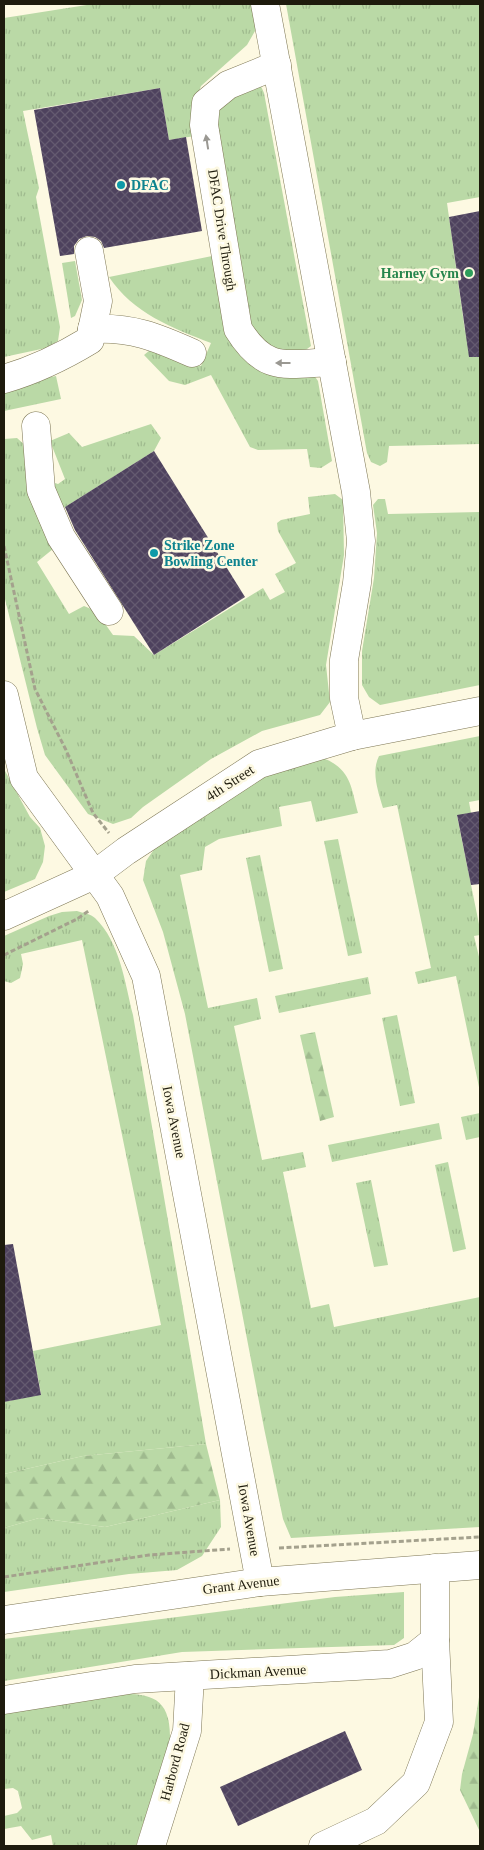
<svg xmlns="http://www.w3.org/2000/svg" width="484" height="1850" viewBox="0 0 484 1850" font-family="'Times New Roman',serif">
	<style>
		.grass { fill: url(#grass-tufts) }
		.forest { fill: url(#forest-firs) }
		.building { fill: url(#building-cross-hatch) }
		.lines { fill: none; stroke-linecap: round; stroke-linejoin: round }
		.minor-casing { stroke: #7e7755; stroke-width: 29 }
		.major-casing { stroke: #7e7755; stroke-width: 29 }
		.path { stroke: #a4a18d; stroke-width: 3; stroke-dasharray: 5 2.5; stroke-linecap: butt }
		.minor { stroke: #fff; stroke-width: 28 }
		.major { stroke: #fff; stroke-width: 28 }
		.oneway { fill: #9a9892 }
		.culture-dot { fill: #0f9aa8; stroke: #fdf9e2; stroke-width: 2 }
		.leisure-dot { fill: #2e9e5b; stroke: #fdf9e2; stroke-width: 2 }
		.labels { text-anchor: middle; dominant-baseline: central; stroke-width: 5; stroke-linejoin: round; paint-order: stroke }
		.culture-label { font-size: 14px; font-weight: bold; fill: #0d838f; stroke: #fdf9e2; text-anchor: start }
		.street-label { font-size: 14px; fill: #1e1b0d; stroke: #fdf9e2 }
		.leisure-label { font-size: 14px; font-weight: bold; fill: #27864d; stroke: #fdf9e2; text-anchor: end }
	</style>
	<defs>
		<pattern id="grass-tufts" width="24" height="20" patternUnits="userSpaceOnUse" patternTransform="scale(1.25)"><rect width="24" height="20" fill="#bad9a6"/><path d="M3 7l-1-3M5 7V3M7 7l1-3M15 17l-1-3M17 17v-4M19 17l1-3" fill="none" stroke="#9fba8e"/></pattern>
		<pattern id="forest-firs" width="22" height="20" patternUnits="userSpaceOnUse" patternTransform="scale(1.25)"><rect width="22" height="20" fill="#bad9a6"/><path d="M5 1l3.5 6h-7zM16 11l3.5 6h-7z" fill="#9fba8e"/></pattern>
		<pattern id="building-cross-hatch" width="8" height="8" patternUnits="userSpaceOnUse" patternTransform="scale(1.25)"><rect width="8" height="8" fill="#4e425e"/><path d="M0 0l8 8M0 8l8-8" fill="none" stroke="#645a70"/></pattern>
	</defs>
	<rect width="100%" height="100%" fill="#fdf9e2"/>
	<g class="grass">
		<path d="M93,4H254L259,24L247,45L201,86L197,97L195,136L169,140L160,88L23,111L39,188L36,197L60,327L58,341L46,348L4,357V18Z"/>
		<path d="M286,4H480V197L447,203L465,331L480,329V444L389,446L387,462L380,466L371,462L367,453Z"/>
		<path d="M260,84L264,93L311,346L299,355L270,351L247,330L215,118L224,101Z"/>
		<path d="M217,255L232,342L313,374L318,381L332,461L321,468L310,467L307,449L258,450L250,447L211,375L185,385L169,381L144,355L150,350L201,366L211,343C172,328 133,313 109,277Z"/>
		<path d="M75,261L82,300L75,316L71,318L62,263Z"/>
		<path d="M56,376L61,399L4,411V387Z"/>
		<path d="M151,424L161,438L154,451L62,509L52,482L58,484L65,479L50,441L69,433L82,447Z"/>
		<path d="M17,438L28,448L27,488L53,549L37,562L69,614L84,606L96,611L113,635L134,636L154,655L263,588L270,600L285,592L275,574L296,563L278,531L277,523L281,520L310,514L308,497L335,494L343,500L344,555L326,665L330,702L320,715L262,731L211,759L143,807L131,818L113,824L88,814L45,755L37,728L4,595V439Z"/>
		<path d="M378,499H385L388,514L480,512V685L380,705L369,697L362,685V651L374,578L377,533L373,505Z"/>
		<path d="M480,736V800L469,802L471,813L457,816L480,929V935L474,936L480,961V1092L456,976L418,984L415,972L431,968L397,805L383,808C378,791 371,772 379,756Z"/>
		<path d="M323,758C351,769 351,787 358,813L316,822L311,801L279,807L282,826L219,839L205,847L202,870L180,875L208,1008L257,998L261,1019L234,1026L262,1160L303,1152L306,1167L283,1172L311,1308L329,1304L334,1327L480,1297V1527L291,1538L283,1519L264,1428L185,1014L163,932L143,880L146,861L155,848L270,771Z"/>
		<path d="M4,769L30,817L40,828L45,846L43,862L35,879L4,892Z"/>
		<path d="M338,839L362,953L348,956L324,841Z"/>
		<path d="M260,855L283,969L269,972L246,858Z"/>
		<path d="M77,911C83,913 91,914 95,918C120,942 125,983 133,1015L206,1444L83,1456L4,1474V1402L41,1394L33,1351L161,1325L82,940L21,954L23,964L20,978L11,983L4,981V936L49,916L62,912Z"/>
		<path d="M368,977L371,994L279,1013L275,996Z"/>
		<path d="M397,1015L415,1103L400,1106L382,1018Z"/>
		<path d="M480,1113V1137L466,1140L461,1117Z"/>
		<path d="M439,1123L442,1139L332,1162L328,1145Z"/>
		<path d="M448,1162L466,1249L453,1252L435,1165Z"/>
		<path d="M371,1180L388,1265L374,1267L356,1183Z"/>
		<path d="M220,1500L221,1527L202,1556L177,1570L129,1574L4,1592V1528L39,1518L105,1527Z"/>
		<path d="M404,1592V1638L394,1645L182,1652L4,1681V1639L335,1597Z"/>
		<path d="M102,1694C141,1694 171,1689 170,1739L136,1846H53L51,1835L32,1840L21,1826L4,1829V1816L17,1813L22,1808L18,1791L13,1788L4,1789V1710Z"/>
	</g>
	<g class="forest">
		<path d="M315,1032L334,1117L320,1121L300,1035Z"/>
		<path d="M206,1444L220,1500L105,1527L39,1518L4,1528V1474L83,1456Z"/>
		<path d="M480,1691V1832L460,1790L462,1774L473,1734Z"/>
	</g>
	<g class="building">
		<path d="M160,88L169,140L186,137L202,231L104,248L101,241L95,237L87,236L79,239L74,246V254L60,256L34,110Z"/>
		<path d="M480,211V357H469L449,217Z"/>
		<path d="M154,451L245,597L154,655L75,530L65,507Z"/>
		<path d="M480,811V884L471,885L457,815Z"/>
		<path d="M13,1244L41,1395L4,1402V1245Z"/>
		<path d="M345,1731L362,1770L238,1826L220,1787Z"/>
	</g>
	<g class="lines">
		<g class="minor-casing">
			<g id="minor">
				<path d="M265,4L356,492L361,541L357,583L344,660V698L352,736"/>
				<path d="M277,65L228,85L206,103L204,125L238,329C265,373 285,364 332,362"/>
				<path d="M92,329C132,327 156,337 192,353"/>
				<path d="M4,379C35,370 62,357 90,340L98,301L89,251"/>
				<path d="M36,426L41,490L61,537L109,611"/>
				<path d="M4,695L24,778L110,896L146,976L260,1582"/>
				<path d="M4,916L94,875L126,851L259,764L352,736L480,711"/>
				<path d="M4,1700L135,1679L390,1664L415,1656L435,1640"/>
				<path d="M151,1846L187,1731L190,1676"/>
				<path d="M323,1846L376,1821L416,1783L439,1722L435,1640V1568"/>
			</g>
		</g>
		<g class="major-casing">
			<path id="major" d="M4,1620L260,1582L480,1565"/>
		</g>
		<g class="path">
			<path d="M4,546L35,689L66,750L93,813L109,833"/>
			<path d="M4,955L77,919L90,910"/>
			<path d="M279,1548L480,1537"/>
			<path d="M4,1577L149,1555L230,1549"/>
		</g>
		<use href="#minor" class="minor"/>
		<use href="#major" class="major"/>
	</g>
	<defs><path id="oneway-solid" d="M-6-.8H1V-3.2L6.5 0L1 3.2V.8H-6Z" transform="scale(1.25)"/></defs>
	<g class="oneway">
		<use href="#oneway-solid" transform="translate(207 142) rotate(-99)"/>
		<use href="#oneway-solid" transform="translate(283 363) rotate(180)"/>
	</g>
	<g class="culture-dot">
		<circle cx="121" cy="185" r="5"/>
		<circle cx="154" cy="553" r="5"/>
	</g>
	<circle class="leisure-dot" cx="469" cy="273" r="5"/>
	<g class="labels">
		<g class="culture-label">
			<text x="131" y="185">DFAC</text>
			<text x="164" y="545">Strike Zone<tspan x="164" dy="16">Bowling Center</tspan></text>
		</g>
		<g class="street-label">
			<text transform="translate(222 230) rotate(81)">DFAC Drive Through</text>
			<text transform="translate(230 783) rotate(-33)">4th Street</text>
			<text transform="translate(174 1122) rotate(79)">Iowa Avenue</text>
			<text transform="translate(249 1520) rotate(80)">Iowa Avenue</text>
			<text transform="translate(241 1585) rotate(-7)">Grant Avenue</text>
			<text transform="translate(258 1672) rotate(-3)">Dickman Avenue</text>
			<text transform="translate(175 1762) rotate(-75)">Harbord Road</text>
		</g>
		<g class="leisure-label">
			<text x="459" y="273">Harney Gym</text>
		</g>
	</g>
	<rect width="484" height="1850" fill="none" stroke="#1e1b0d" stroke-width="10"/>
</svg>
